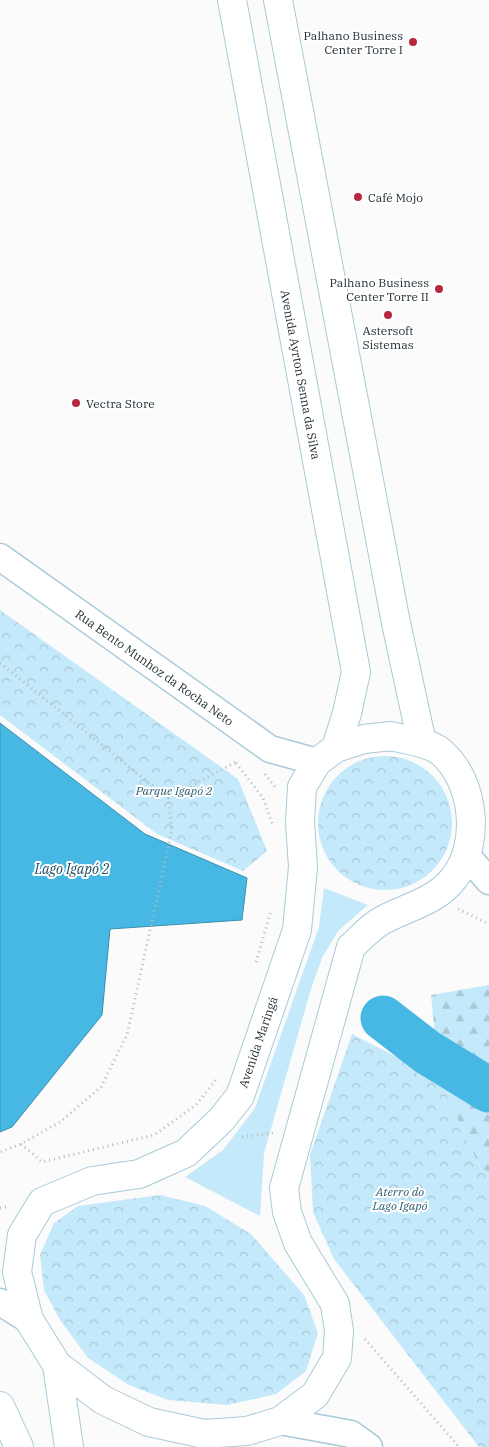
<svg xmlns="http://www.w3.org/2000/svg" width="489" height="1447" viewBox="0 0 489 1447" font-family="'IBM Plex Serif',serif">
	<style>
		.grass { fill: #c4e9fa }
		.forest { fill: url(#forest-firs) }
		.park { fill: url(#park-crowns) }
		.water { fill: #46b8e3; stroke: #3c8faf }
		.lines { fill: none; stroke-linecap: round; stroke-linejoin: round }
		.river { stroke: #46b8e3; stroke-width: 45 }
		.street-casing { stroke: #a9cad9; stroke-width: 29 }
		.secondary-casing { stroke: #a9cad9; stroke-width: 30 }
		.path { stroke: #b6bbbc; stroke-width: 3; stroke-dasharray: 1 4; stroke-linecap: butt }
		.street { stroke: #fff; stroke-width: 26 }
		.secondary { stroke: #fff; stroke-width: 28 }
		.poi-dot { fill: #b82640; stroke: #fff; stroke-width: 2 }
		.labels { text-anchor: middle; dominant-baseline: central; stroke-width: 4; stroke-linejoin: round; paint-order: stroke }
		.poi-label { font-size: 12px; fill: #233036; stroke: #fff; text-anchor: end }
		.street-label { font-size: 12px; fill: #233036; stroke: #fff }
		.park-label { font-size: 12px; font-style: italic; fill: #2f5d70; stroke: #fff }
		.water-label { font-size: 14px; font-style: italic; fill: #1c4c5e; stroke: #fff }
	</style>
	<defs>
		<pattern id="forest-firs" width="22" height="20" patternUnits="userSpaceOnUse" patternTransform="scale(1.25)"><rect width="22" height="20" fill="#c4e9fa"/><path d="M5 1l3.5 6h-7zM16 11l3.5 6h-7z" fill="#a8c8d7"/></pattern>
		<pattern id="park-crowns" width="20" height="18" patternUnits="userSpaceOnUse" patternTransform="scale(1.25)"><rect width="20" height="18" fill="#c4e9fa"/><path d="M2 6a3 3 0 1 1 6 0M12 15a3 3 0 1 1 6 0" fill="none" stroke="#a8c8d7"/></pattern>
	</defs>
	<rect width="100%" height="100%" fill="#fbfbfb"/>
	<path class="grass" d="M324,888L368,905L338,931L322,958L311,989L264,1153L260,1216L185,1177L223,1150L255,1108L319,927Z"/>
	<path class="forest" d="M489,985V1171L481,1170L439,1079L431,995Z"/>
	<g class="park">
		<path d="M0,610L238,779L267,851L243,871L157,834L0,715Z"/>
		<circle cx="385" cy="823" r="67"/>
		<path d="M352,1034L439,1079L481,1170L489,1171V1447H479L334,1259L313,1212L310,1155Z"/>
		<path d="M160,1195L205,1206L251,1234L304,1295L318,1333L306,1371L276,1394L227,1405L168,1400L129,1385L88,1358L60,1320L44,1290L40,1255L54,1223L78,1206Z"/>
	</g>
	<path class="water" d="M0,723L145,834L247,878L242,920L110,929L102,1015L12,1127L0,1132Z"/>
	<g class="lines">
		<path class="river" d="M383,1018L427,1052L489,1090"/>
		<g class="street-casing">
			<g id="street">
				<path id="s1" d="M0,557L270,749L317,762"/>
				<path d="M466,855L489,881"/>
				<path d="M0,1302L29,1320"/>
				<path d="M280,1421L351,1434L369,1447"/>
			</g>
		</g>
		<g class="secondary-casing">
			<g id="secondary">
				<path id="s2" d="M232,0L356,672L347,713L336,748"/>
				<path d="M278,0L396,623L422,743"/>
				<path d="M391,736C406,740 429,742 441,752C475,781 481,844 454,878C437,901 407,907 383,920C371,926 361,938 351,947L284,1188L287,1212L298,1243L335,1304L339,1331L337,1358L315,1395L280,1421L247,1431L204,1434L149,1422L103,1400L57,1365L29,1320L17,1272L22,1235L42,1202L92,1181L139,1174L186,1153L221,1120L240,1096L297,930L303,867L300,822L302,787L317,762L336,748L364,739Z"/>
				<path d="M57,1365L69,1447"/>
				<path d="M0,1406L19,1447"/>
			</g>
		</g>
		<g class="path">
			<path d="M0,663L168,798L172,830L127,1035L101,1087L60,1122L21,1144L0,1152"/>
			<path d="M236,763L263,798L273,826"/>
			<path d="M265,774L275,787"/>
			<path d="M168,798L236,762"/>
			<path d="M458,909L489,924"/>
			<path d="M256,962L271,911"/>
			<path d="M242,1137L273,1133"/>
			<path d="M21,1144L42,1162L154,1135L196,1105L218,1077"/>
			<path d="M0,1208L10,1206"/>
			<path d="M365,1339L459,1447"/>
		</g>
		<use href="#street" class="street"/>
		<use href="#secondary" class="secondary"/>
	</g>
	<g class="poi-dot">
		<circle cx="413" cy="42" r="5"/>
		<circle cx="358" cy="197" r="5"/>
		<circle cx="439" cy="289" r="5"/>
		<circle cx="388" cy="315" r="5"/>
		<circle cx="76" cy="403" r="5"/>
	</g>
	<g class="labels">
		<g class="poi-label">
			<text x="403" y="35">Palhano Business<tspan x="403" dy="14">Center Torre I</tspan></text>
			<text x="368" y="197" text-anchor="start">Café Mojo</text>
			<text x="429" y="282">Palhano Business<tspan x="429" dy="14">Center Torre II</tspan></text>
			<text x="388" y="330" text-anchor="middle">Astersoft<tspan x="388" dy="14">Sistemas</tspan></text>
			<text x="86" y="403" text-anchor="start">Vectra Store</text>
		</g>
		<g class="street-label">
			<text stroke="none"><textPath href="#s2" startOffset="381">Avenida Ayrton Senna da Silva</textPath></text>
			<text stroke="none"><textPath href="#s1" startOffset="190">Rua Bento Munhoz da Rocha Neto</textPath></text>
			<text transform="translate(258 1042) rotate(-71)">Avenida Maringá</text>
		</g>
		<g class="park-label">
			<text x="174" y="790">Parque Igapó 2</text>
			<text x="400" y="1191">Aterro do<tspan x="400" dy="14">Lago Igapó</tspan></text>
		</g>
		<g class="water-label">
			<text x="72" y="869">Lago Igapó 2</text>
		</g>
	</g>
</svg>
